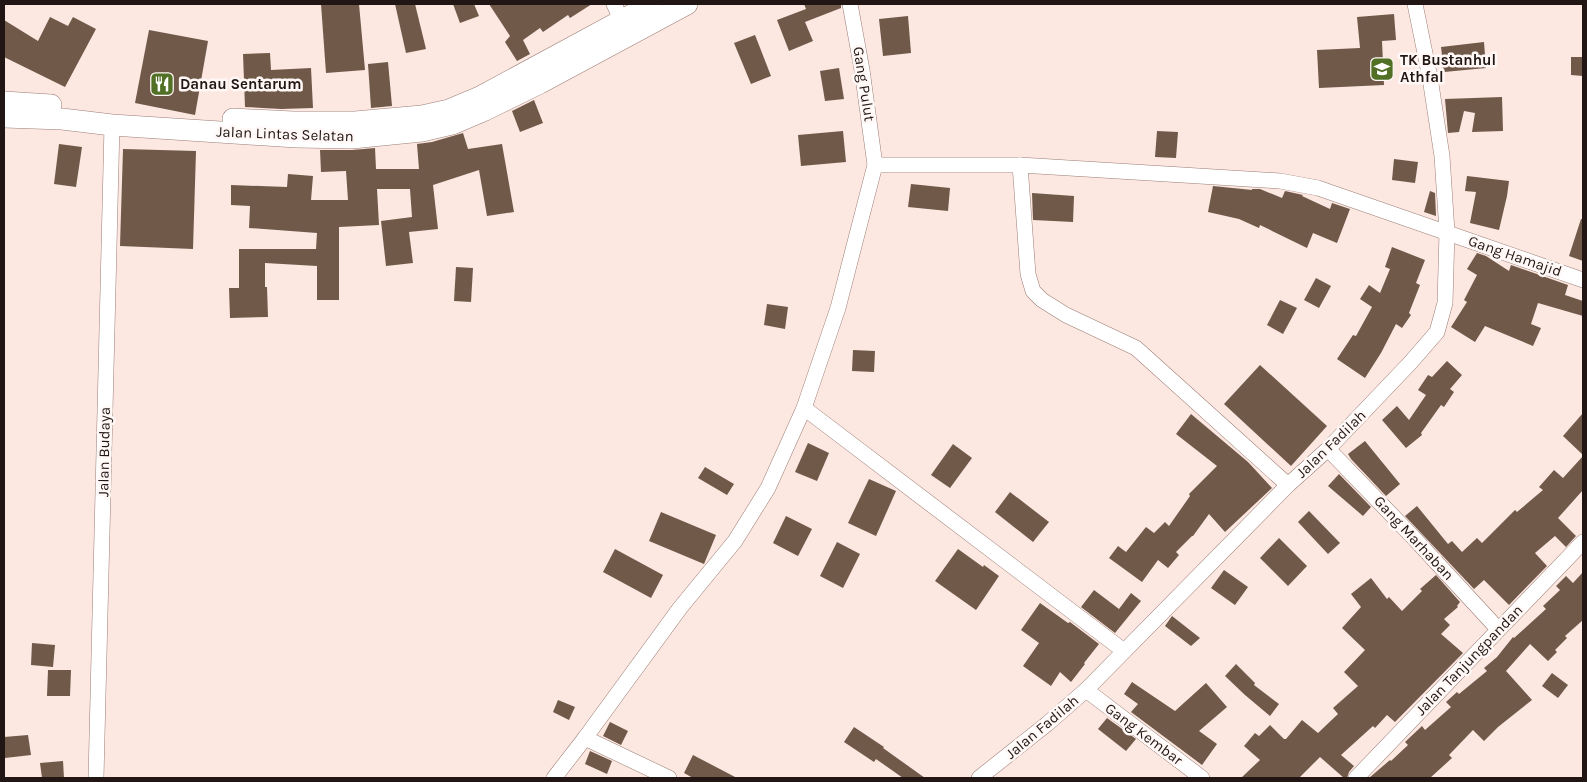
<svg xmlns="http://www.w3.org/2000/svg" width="1587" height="782" viewBox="0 0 1587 782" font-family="Karla,sans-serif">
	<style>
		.building { fill: #705949 }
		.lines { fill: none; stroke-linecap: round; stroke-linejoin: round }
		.minor-casing { stroke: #9c7e75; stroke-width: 16 }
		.highway-casing { stroke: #9c7e75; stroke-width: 22 }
		.minor { stroke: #fff; stroke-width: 15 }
		.highway { stroke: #fff; stroke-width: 21 }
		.labels { text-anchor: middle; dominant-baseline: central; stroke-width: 5; stroke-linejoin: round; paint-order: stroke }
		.poi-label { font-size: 15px; font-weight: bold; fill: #211613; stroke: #fff8f6; text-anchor: start }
		.street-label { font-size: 15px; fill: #211613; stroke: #fff8f6 }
	</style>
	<rect width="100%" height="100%" fill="#fce7e1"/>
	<g class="building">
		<path d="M321,4H359L365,70L326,73Z"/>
		<path d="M395,4H415L426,49L406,53Z"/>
		<path d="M453,4H474L479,16L460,23Z"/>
		<path d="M489,4H592L570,18L568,15L543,32L540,28L523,40L530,54L517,61L505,42L510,36Z"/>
		<path d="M804,4H841V8L805,22L813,41L789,51L777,20L806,9Z"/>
		<path d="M1394,14L1396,40L1382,41L1384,85L1319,88L1317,50L1360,48L1357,17Z"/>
		<path d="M908,16L911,53L883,56L879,19Z"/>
		<path d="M50,17L68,26L73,17L96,29L65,87L4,57V20L38,41Z"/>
		<path d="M149,30L208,41L195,115L135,103Z"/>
		<path d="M755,35L771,76L751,84L734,43Z"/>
		<path d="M1484,42L1486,68L1444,72L1441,47Z"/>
		<path d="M270,53L271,70L311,68L313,108L281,109L245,107L243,54Z"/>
		<path d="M1571,57H1583V76L1571,75Z"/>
		<path d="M388,62L392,106L371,108L368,64Z"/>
		<path d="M839,68L844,99L825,101L820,71Z"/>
		<path d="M1502,97L1503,131L1472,132L1475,113L1464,111L1459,132L1448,133L1445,99Z"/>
		<path d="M534,100L543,123L520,132L512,111Z"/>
		<path d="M843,131L846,162L801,166L798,135Z"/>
		<path d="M1157,131L1178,132L1176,158L1155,157Z"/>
		<path d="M463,133L468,149L502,144L514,212L487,216L479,170L433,185L438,229L409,232L413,263L386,266L381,221L412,217L410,189H377L379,225L339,227V300H317V266L265,263V287H267L268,317L230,318L229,288H239V249H316L317,233L249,228L250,206L231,205V185L287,187L288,174L313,176L311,200H348L346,171L321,172L320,150H352L375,148L376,169H419L417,144L432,142Z"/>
		<path d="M59,144L82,147L76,187L54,184Z"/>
		<path d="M123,149L196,151L193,249L120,246Z"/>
		<path d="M1394,159L1418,162L1415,183L1392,180Z"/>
		<path d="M1467,176L1509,181L1507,196L1499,230L1470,223L1476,192L1465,191Z"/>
		<path d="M911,184L950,188L948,211L908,207Z"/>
		<path d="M1213,186L1252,190V189H1260L1282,198L1285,191L1303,195L1302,196L1330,209L1332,203L1350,209L1337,243L1313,233L1307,248L1260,225L1259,228L1239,219L1208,212Z"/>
		<path d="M1430,191L1435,193L1436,216L1424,212Z"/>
		<path d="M1032,193L1074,196L1073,222L1033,220Z"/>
		<path d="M1581,219H1583V261L1569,256Z"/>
		<path d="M1392,247L1425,260L1416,283L1420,285L1409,313L1411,315L1402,328L1396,324L1381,353L1365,378L1337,359L1353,335L1356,336L1372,307L1360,299L1369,285L1380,293L1390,269L1385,267Z"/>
		<path d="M1477,253L1486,256L1509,271L1511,265L1568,285L1565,295L1583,301V316L1538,303L1531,324L1541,328L1533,346L1485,326L1475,342L1451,327L1467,302L1464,300L1477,275L1467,269Z"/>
		<path d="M456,267L473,268L471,302L454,301Z"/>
		<path d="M1316,278L1331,286L1319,308L1304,300Z"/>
		<path d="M1280,300L1297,308L1283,334L1267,325Z"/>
		<path d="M767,304L788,307L785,329L764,325Z"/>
		<path d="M853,350L875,351L874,372L852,371Z"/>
		<path d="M1447,361L1462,375L1450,389L1454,392L1444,407L1441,405L1421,433L1422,435L1406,448L1382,420L1397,406L1409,420L1426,395L1418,390L1428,375L1432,377Z"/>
		<path d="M1260,365L1327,426L1291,466L1224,404Z"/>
		<path d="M1583,413V455L1563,436Z"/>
		<path d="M1191,414L1248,462L1272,488L1225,532L1209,514L1193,536H1192L1176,552L1179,555L1168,568L1158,560L1142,582L1109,558L1118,546L1126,552L1146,527L1154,533L1165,522L1169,526L1190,496L1189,494L1217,466L1176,434Z"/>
		<path d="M1365,441L1400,484L1386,496L1351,459L1348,454Z"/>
		<path d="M808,443L829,453L817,481L795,472Z"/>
		<path d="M953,444L972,458L950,488L931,475Z"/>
		<path d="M1583,456V490L1558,518L1576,536L1566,547L1555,536L1535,553L1547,566L1509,605L1484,580L1474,589L1405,516L1417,506L1448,544L1452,541L1462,552L1477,538L1482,543L1515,510L1517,512L1543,490L1539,487L1554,470L1563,478Z"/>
		<path d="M705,467L734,484L727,495L698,478Z"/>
		<path d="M1339,474L1371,507L1363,516L1328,486Z"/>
		<path d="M869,479L896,491L876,536L848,523Z"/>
		<path d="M1010,492L1049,522L1033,542L995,512Z"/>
		<path d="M1309,511L1340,543L1328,554L1298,522Z"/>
		<path d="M661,512L716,535L704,564L649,541Z"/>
		<path d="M786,516L812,529L798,556L773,543Z"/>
		<path d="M1279,538L1307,566L1288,586L1260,558Z"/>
		<path d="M837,542L860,554L843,588L820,576Z"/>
		<path d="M615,549L663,575L651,598L603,572Z"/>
		<path d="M958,549L983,567L984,565L999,576L976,610L935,581Z"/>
		<path d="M1224,570L1248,587L1235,605L1211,588Z"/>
		<path d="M1583,572V620L1565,636L1567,638L1555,650L1557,652L1548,661L1530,644L1506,671L1532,700L1498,727L1484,741L1473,730L1449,755L1452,758L1430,778H1369L1390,760L1391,761L1408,745L1405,742L1422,726L1425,730L1451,707L1446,702L1457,692L1459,694L1487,671L1484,668L1497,657L1513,637L1514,638L1546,609L1543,606L1560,590L1556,586L1566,576L1573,583Z"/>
		<path d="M1436,575L1460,602L1457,606L1458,607L1444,619L1450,625L1441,634L1463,653L1395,722L1387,715L1375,728L1373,726L1341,755L1354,766L1349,772L1347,778H1344L1320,757L1299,778H1241L1260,760L1244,746L1255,733L1259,736L1270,725L1284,739H1286L1302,720L1318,733L1338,714L1333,708L1358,686L1344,672L1365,650L1342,628L1361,607L1351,594L1371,578L1387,599L1389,597L1402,611L1422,591L1420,589Z"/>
		<path d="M1094,590L1119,609L1131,593L1141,601L1115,633L1081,607Z"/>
		<path d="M1040,603L1068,623L1070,622L1099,644L1084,663L1085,664L1071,682L1060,672L1051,686L1023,666L1039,643L1021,630Z"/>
		<path d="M1172,616L1200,638L1191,646L1165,626Z"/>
		<path d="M32,643L55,645L53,667L31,665Z"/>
		<path d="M1236,664L1255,683L1254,685L1279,704L1270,716L1245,695L1225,676Z"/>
		<path d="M48,670H71L70,696H47Z"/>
		<path d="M1552,673L1568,685L1558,698L1542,686Z"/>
		<path d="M1132,682L1175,711L1206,683L1227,707L1199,731L1217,744L1202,765L1131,712L1138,704L1124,694Z"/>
		<path d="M558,700L575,707L569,720L553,712Z"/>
		<path d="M1107,718L1136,739L1126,751L1098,729Z"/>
		<path d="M610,722L628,731L621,745L603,736Z"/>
		<path d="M854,727L884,747L883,748L925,778H903L876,759L874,762L844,742Z"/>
		<path d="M28,735L31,755L5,758L4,737Z"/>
		<path d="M590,751L612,761L607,774L585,764Z"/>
		<path d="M693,755L737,778H693L684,773Z"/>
		<path d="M63,761L64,778H42L40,763Z"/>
	</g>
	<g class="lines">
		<g class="minor-casing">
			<g id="minor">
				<path d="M614,4L621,19"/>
				<path d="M875,165H1020L1280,181L1318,188L1583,280"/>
				<path d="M1020,165L1028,274L1033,291L1042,300L1066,315L1136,348L1288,485"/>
				<path d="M804,408L1124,651"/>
				<path d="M1328,449L1413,537L1498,629"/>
				<path d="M1086,690L1202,778"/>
				<path d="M585,738L669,778"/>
				<path d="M96,778L112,125"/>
				<path d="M554,778L585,738L680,608L735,541L768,488L804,408L838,308L875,165L862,70L850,4"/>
				<path d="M979,778L1047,724L1086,690L1288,485L1328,449L1411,362L1437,332L1445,303L1447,232L1442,156L1430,78L1415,4"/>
				<path d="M1356,778L1583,542"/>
			</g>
		</g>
		<g class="highway-casing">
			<g id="highway">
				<path d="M4,102L51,105"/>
				<path d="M4,117L62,119L112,125L296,137L352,138L422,131L452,124L485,110L540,83L687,4"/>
				<path d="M233,119L293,122H355L422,116L449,110L480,97L652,4"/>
			</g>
		</g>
		<use href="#minor" class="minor"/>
		<use href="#highway" class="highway"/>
	</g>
	<defs>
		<g id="school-square" transform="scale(1.25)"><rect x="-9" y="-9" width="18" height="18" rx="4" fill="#517026" stroke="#fff8f6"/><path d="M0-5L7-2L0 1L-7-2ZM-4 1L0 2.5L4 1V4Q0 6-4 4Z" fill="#fff"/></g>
		<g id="restaurant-square" transform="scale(1.25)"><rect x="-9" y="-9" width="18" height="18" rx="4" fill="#517026" stroke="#fff8f6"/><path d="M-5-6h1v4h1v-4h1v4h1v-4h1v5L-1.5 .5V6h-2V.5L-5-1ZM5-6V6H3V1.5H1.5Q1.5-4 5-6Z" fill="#fff"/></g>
	</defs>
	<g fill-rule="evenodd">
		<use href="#school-square" x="1382" y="69"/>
		<use href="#restaurant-square" x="162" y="84"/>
	</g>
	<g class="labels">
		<g class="poi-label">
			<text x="1400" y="60">TK Bustanhul<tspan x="1400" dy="17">Athfal</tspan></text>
			<text x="180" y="84">Danau Sentarum</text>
		</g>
		<g class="street-label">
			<text transform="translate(864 84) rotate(81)">Gang Pulut</text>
			<text transform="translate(285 134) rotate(2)">Jalan Lintas Selatan</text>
			<text transform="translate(1515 256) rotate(19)">Gang Hamajid</text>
			<text transform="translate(1331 444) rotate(-44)">Jalan Fadilah</text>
			<text transform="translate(104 452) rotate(-89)">Jalan Budaya</text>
			<text transform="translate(1414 538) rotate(47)">Gang Marhaban</text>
			<text transform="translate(1469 660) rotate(-46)">Jalan Tanjungpandan</text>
			<text transform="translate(1042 727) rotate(-40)">Jalan Fadilah</text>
			<text transform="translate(1144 734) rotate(37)">Gang Kembar</text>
		</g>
	</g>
	<rect width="1587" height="782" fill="none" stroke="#211613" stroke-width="10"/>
</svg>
